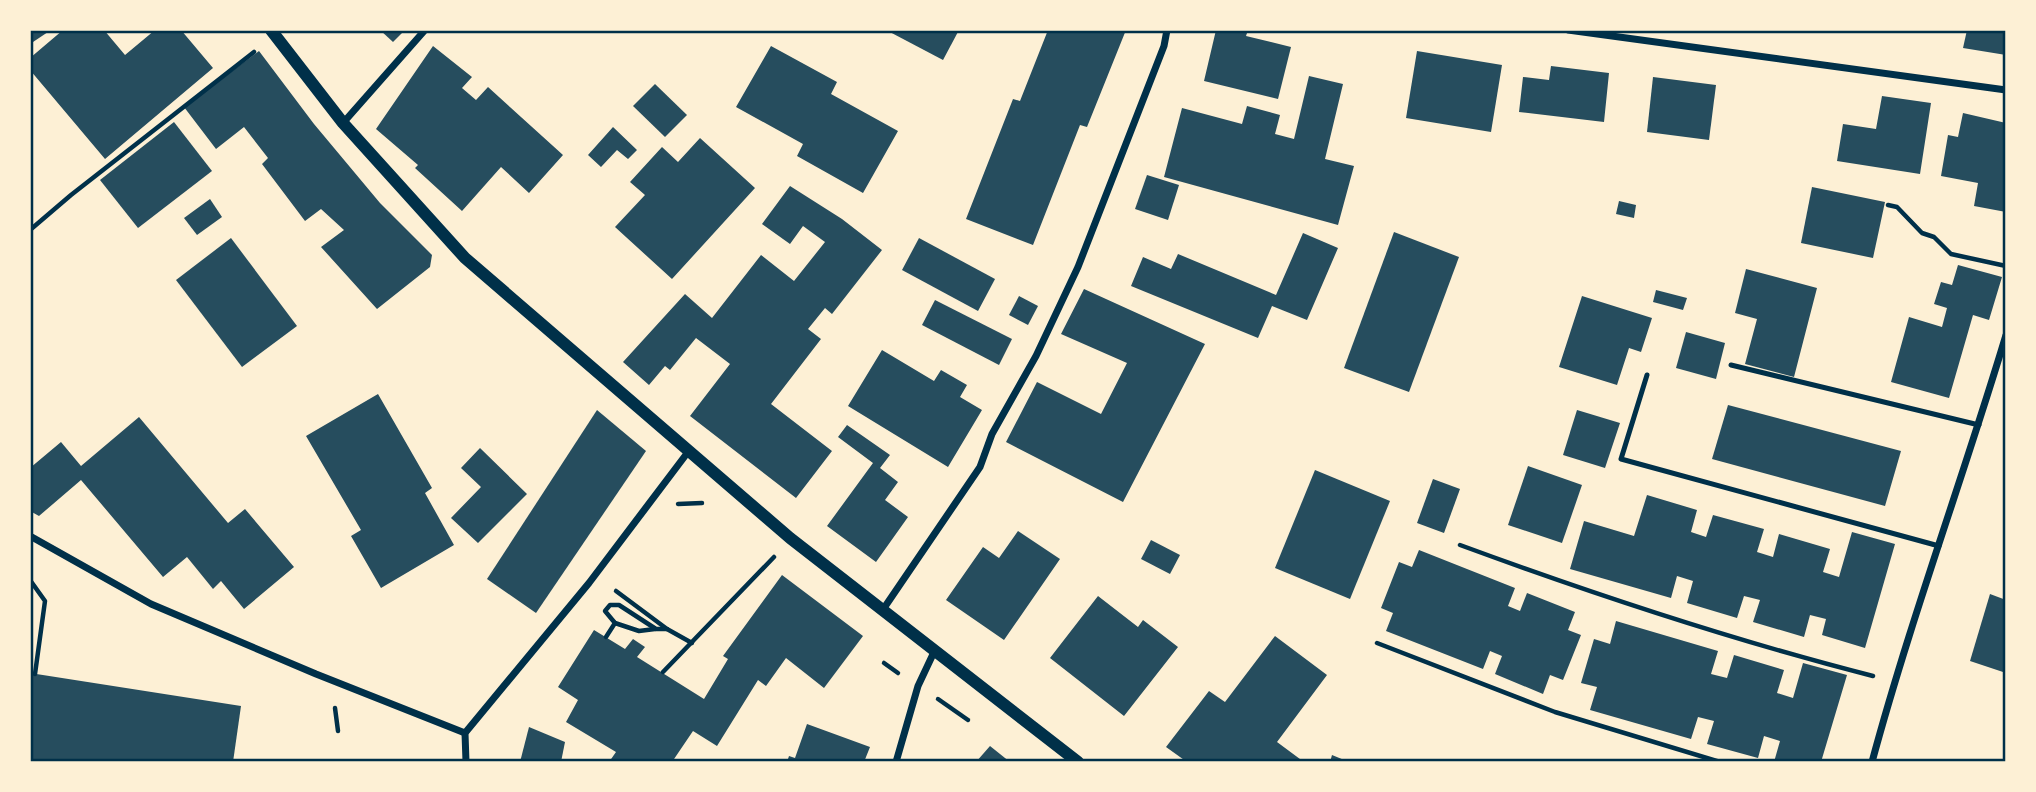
<svg xmlns="http://www.w3.org/2000/svg" width="2036" height="792" viewBox="0 0 2036 792" font-family="'Asap Condensed',sans-serif">
	<style>
		.building { fill: #264d5e }
		.lines { fill: none; stroke-linecap: round; stroke-linejoin: round }
		.path { stroke: #003049; stroke-width: 4.5 }
		.service { stroke: #003049; stroke-width: 5 }
		.minor { stroke: #003049; stroke-width: 7 }
		.tertiary { stroke: #003049; stroke-width: 12 }
		.neatline { fill: none; stroke: #003049; stroke-width: 2.5 }
	</style>
	<rect width="100%" height="100%" fill="#fdf0d5"/>
	<g class="building">
		<path d="M30,30H51L30,44Z"/>
		<path d="M63,30H104L125,55L155,30H181L213,68L105,159L30,70V58Z"/>
		<path d="M380,30H405L393,42Z"/>
		<path d="M886,30H959L943,60Z"/>
		<path d="M1048,30H1126L1087,127L1080,125L1033,245L966,219L1013,99L1020,101Z"/>
		<path d="M1216,30H1248L1246,36L1291,47L1278,99L1204,81Z"/>
		<path d="M1967,30H2006V55L1963,48Z"/>
		<path d="M433,46L472,77L462,88L476,100L488,87L563,155L529,193L501,167L462,211L415,168L418,165L376,129Z"/>
		<path d="M771,46L837,82L831,94L898,131L863,193L797,156L803,144L736,107Z"/>
		<path d="M259,51L314,124L380,203L432,255L430,267L377,309L321,247L344,230L321,209L305,221L262,164L268,158L244,127L216,149L184,107Z"/>
		<path d="M1417,51L1502,65L1491,132L1406,118Z"/>
		<path d="M1551,66L1609,73L1604,122L1519,112L1523,77L1549,80Z"/>
		<path d="M1309,76L1343,84L1325,159L1354,166L1338,225L1164,177L1182,108L1242,124L1247,106L1280,115L1275,134L1294,139Z"/>
		<path d="M1653,77L1716,85L1709,140L1647,132Z"/>
		<path d="M655,84L687,115L665,137L633,106Z"/>
		<path d="M1882,96L1931,103L1920,174L1837,161L1843,124L1876,129Z"/>
		<path d="M1963,113L2006,123V212L1974,206L1978,183L1941,176L1948,135L1958,137Z"/>
		<path d="M174,122L212,171L138,228L100,180Z"/>
		<path d="M613,127L637,150L628,159L617,150L601,167L588,155Z"/>
		<path d="M700,138L755,188L672,279L615,227L645,195L630,182L662,147L678,162Z"/>
		<path d="M1147,175L1179,185L1168,220L1135,209Z"/>
		<path d="M790,186L842,219L882,250L832,314L825,308L808,329L821,339L771,404L832,451L796,498L690,416L730,364L696,338L670,370L665,366L649,385L623,362L685,294L712,318L761,255L794,281L825,242L803,226L790,244L762,224Z"/>
		<path d="M1812,187L1885,202L1873,258L1801,243Z"/>
		<path d="M210,199L222,217L197,235L184,218Z"/>
		<path d="M1619,201L1636,205L1634,218L1616,214Z"/>
		<path d="M1394,232L1459,257L1409,392L1344,368Z"/>
		<path d="M1303,233L1338,248L1307,320L1272,306L1258,338L1131,286L1143,257L1171,269L1178,254L1276,295Z"/>
		<path d="M231,238L297,326L242,367L176,280Z"/>
		<path d="M919,238L995,279L978,311L902,270Z"/>
		<path d="M1958,265L2002,277L1989,320L1973,315L1949,398L1891,382L1909,317L1942,327L1947,308L1934,304L1941,282L1952,285Z"/>
		<path d="M1746,269L1817,288L1794,377L1745,364L1757,319L1735,313Z"/>
		<path d="M1084,289L1205,344L1123,502L1006,442L1037,382L1101,414L1127,363L1061,334Z"/>
		<path d="M1656,290L1687,298L1683,310L1653,302Z"/>
		<path d="M1019,296L1038,306L1028,325L1009,315Z"/>
		<path d="M1582,296L1652,318L1641,352L1629,348L1617,385L1559,367Z"/>
		<path d="M935,300L1012,339L999,365L922,325Z"/>
		<path d="M1686,332L1725,343L1716,379L1676,368Z"/>
		<path d="M882,350L934,381L941,370L967,385L960,397L982,410L948,467L848,406Z"/>
		<path d="M378,394L432,488L425,493L454,545L381,588L351,536L361,530L306,436Z"/>
		<path d="M1728,405L1901,451L1885,506L1712,459Z"/>
		<path d="M597,410L646,451L536,613L487,579Z"/>
		<path d="M1577,410L1620,423L1605,468L1563,455Z"/>
		<path d="M139,417L228,523L245,509L294,567L244,609L221,581L213,589L187,557L163,577L81,480L39,516L30,511V468L61,442L81,466Z"/>
		<path d="M847,425L890,455L880,468L898,482L885,500L908,517L876,562L827,526L873,463L838,437Z"/>
		<path d="M480,448L527,494L478,543L451,518L481,487L461,468Z"/>
		<path d="M1528,466L1582,485L1562,543L1508,525Z"/>
		<path d="M1315,470L1390,501L1350,599L1275,568Z"/>
		<path d="M1433,479L1460,489L1444,533L1417,523Z"/>
		<path d="M1647,495L1697,510L1691,532L1706,537L1713,515L1764,529L1757,552L1773,557L1779,534L1830,549L1823,572L1839,577L1852,532L1895,544L1865,648L1822,635L1826,619L1810,615L1804,637L1753,622L1760,600L1744,596L1737,618L1687,603L1693,581L1677,576L1671,598L1570,569L1584,521L1634,536Z"/>
		<path d="M1018,531L1060,559L1004,640L946,600L983,547L999,558Z"/>
		<path d="M1151,540L1180,555L1170,574L1141,559Z"/>
		<path d="M1419,550L1515,588L1508,606L1520,611L1527,593L1575,612L1568,630L1581,635L1563,680L1550,675L1543,694L1495,674L1502,656L1490,651L1483,669L1386,631L1393,613L1381,608L1399,562L1412,567Z"/>
		<path d="M782,575L863,636L824,688L786,658L766,686L758,680L717,746L693,731L672,762H609L616,752L566,722L578,700L558,687L594,630L625,649L633,639L645,647L637,657L704,699L728,659L723,656Z"/>
		<path d="M1990,594L2006,600V673L1970,661Z"/>
		<path d="M1098,596L1138,627L1143,620L1178,647L1124,716L1050,658Z"/>
		<path d="M1616,621L1718,651L1711,674L1727,678L1734,655L1784,670L1777,693L1793,698L1803,663L1847,675L1821,762H1774L1780,741L1764,736L1758,758L1707,744L1714,721L1698,717L1691,739L1590,710L1597,687L1581,683L1594,639L1610,644Z"/>
		<path d="M1275,636L1327,675L1277,742L1304,762H1187L1166,747L1209,691L1225,702Z"/>
		<path d="M30,673L241,706L233,762H30Z"/>
		<path d="M807,724L870,747L864,762H787L789,756L795,758Z"/>
		<path d="M529,727L565,742L561,762H520Z"/>
		<path d="M990,746L1010,762H976Z"/>
		<path d="M1332,755L1349,762H1330Z"/>
	</g>
	<g class="lines">
		<g class="path">
			<path d="M1888,205L1897,207L1922,233L1934,237L1951,254L2006,266"/>
			<path d="M30,230L71,195L254,52"/>
			<path d="M678,504L702,503"/>
			<path d="M1460,545C1596,595 1732,640 1873,676"/>
			<path d="M30,580L45,601L35,674"/>
			<path d="M616,591L667,629L692,643"/>
			<path d="M615,623L639,631L655,629"/>
			<path d="M606,637L615,623L605,611L610,605H619L656,629H667"/>
			<path d="M1377,643L1555,712L1720,762"/>
			<path d="M884,663L898,673"/>
			<path d="M663,672L774,557"/>
			<path d="M938,699L968,720"/>
			<path d="M335,708L338,731"/>
		</g>
		<g class="service">
			<path d="M1731,365L1979,425"/>
			<path d="M1647,375L1621,459L1939,546"/>
		</g>
		<g class="minor">
			<path d="M1568,30L2006,90"/>
			<path d="M343,123L425,30"/>
			<path d="M30,536L151,604L316,674L465,733"/>
			<path d="M882,611L980,467L992,434L1036,356L1078,267L1164,46L1167,30"/>
			<path d="M466,762L465,733L589,583L688,452"/>
			<path d="M896,762L918,686L934,652"/>
			<path d="M1872,762C1911,618 1963,478 2006,335"/>
		</g>
		<path class="tertiary" d="M271,30L343,123L465,258L790,538L1078,762"/>
	</g>
	<rect width="2036" height="792" fill="none" stroke="#fdf0d5" stroke-width="63"/>
	<rect x="32" y="32" width="1972" height="728" class="neatline"/>
</svg>
